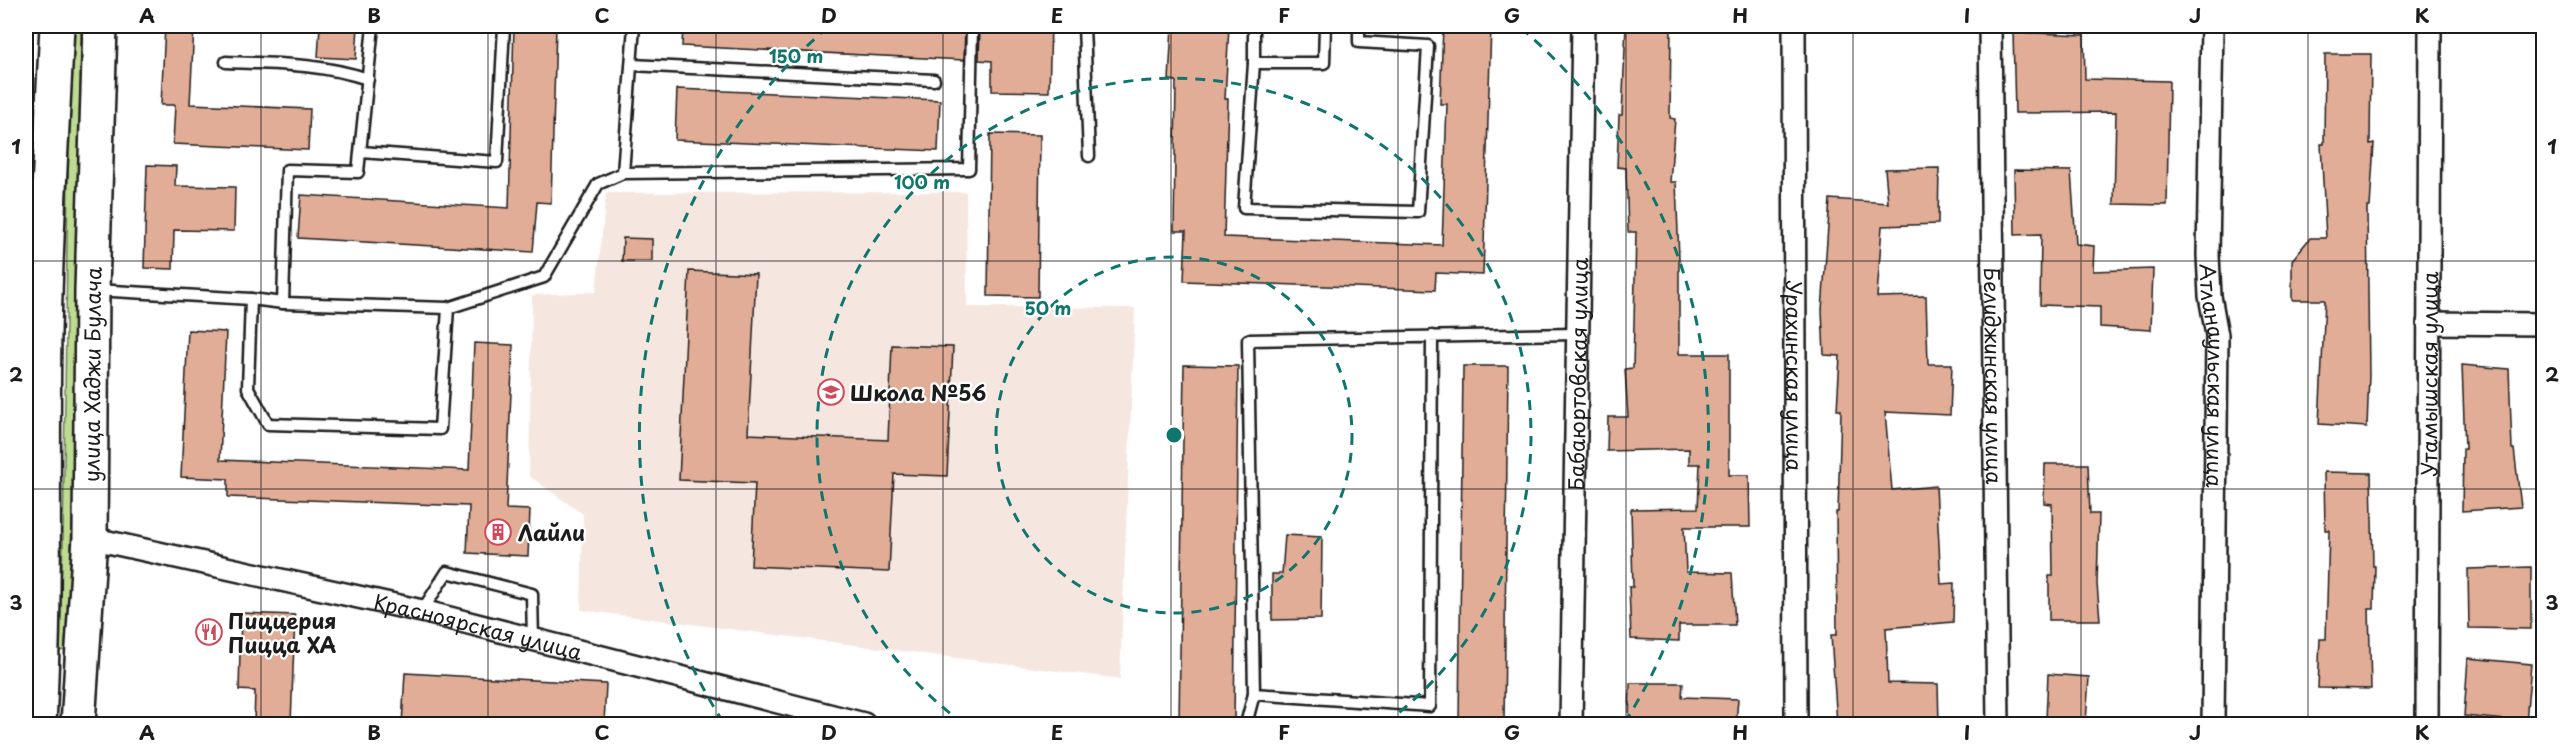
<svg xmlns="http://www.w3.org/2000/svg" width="2569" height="750" viewBox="0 0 2569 750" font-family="'Playpen Sans',sans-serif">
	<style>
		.built { fill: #f6e6e0 }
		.green { fill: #bedb92; stroke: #6d7c57; stroke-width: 1.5 }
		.building { fill: #e2ad96; stroke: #1c1c1c; stroke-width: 1.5 }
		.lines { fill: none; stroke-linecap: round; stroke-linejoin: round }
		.service-casing { stroke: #1c1c1c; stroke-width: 15 }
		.minor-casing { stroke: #1c1c1c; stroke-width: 26 }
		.primary-casing { stroke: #1c1c1c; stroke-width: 38 }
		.service { stroke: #fff; stroke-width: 10 }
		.minor { stroke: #fff; stroke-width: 21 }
		.primary { stroke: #fff; stroke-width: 33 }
		.grid { fill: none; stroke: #1c1c1c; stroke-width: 1.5; stroke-opacity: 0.55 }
		.ring { fill: none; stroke: #0f766e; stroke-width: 3; stroke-dasharray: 10 8 }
		.labels { text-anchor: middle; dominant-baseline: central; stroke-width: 4.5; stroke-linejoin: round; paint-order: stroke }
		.street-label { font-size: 21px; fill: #1c1c1c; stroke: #fff }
		.poi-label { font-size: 21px; font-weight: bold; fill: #1c1c1c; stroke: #fff; text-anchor: start }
		.centre { fill: #0f766e; stroke: #fff; stroke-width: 3 }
		.ring-label { font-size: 18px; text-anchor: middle; font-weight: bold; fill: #0f766e; stroke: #fff; stroke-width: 4.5; stroke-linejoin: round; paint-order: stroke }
		.neatline { fill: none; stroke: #1c1c1c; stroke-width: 2 }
		.grid-label { font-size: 20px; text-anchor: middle; font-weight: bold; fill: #1c1c1c }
	</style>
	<rect width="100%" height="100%" fill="#fff"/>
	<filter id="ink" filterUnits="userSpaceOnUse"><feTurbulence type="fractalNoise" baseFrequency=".0167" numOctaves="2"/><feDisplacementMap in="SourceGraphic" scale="12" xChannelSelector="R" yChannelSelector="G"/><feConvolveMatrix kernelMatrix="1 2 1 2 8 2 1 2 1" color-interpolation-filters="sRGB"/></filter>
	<g filter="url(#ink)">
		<path class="built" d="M966,192L967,307L1135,308L1120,679L581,610L583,514L529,476L532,295L596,292L606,193Z"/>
		<path class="green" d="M70,26H81L77,386L67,650L57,651L63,547Z"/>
		<g class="building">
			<path d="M165,26H194L190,104L310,109L308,150L173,144L175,105H161Z"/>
			<path d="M320,26H358L356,59L318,57Z"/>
			<path d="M514,26H556L551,203L537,202L533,252L298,238L301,195L509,208Z"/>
			<path d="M683,26H965L964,60L682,46Z"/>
			<path d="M980,26H1051L1049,92L992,91V61L979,60Z"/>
			<path d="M1172,26H1229L1225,99H1228L1224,237L1442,245L1447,104H1440L1443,26H1491L1483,275L1436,273L1435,290L1184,281L1186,231H1174L1176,81L1169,80Z"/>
			<path d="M1626,26H1671L1670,118L1675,119L1670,182H1676L1679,259V354H1729V475H1749L1750,527H1684L1686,572L1732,573L1735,625H1679V641L1631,639L1629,587H1633L1631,509L1698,508L1700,464H1689V449L1607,451L1608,417H1628L1625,369L1633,368L1636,232H1628L1626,168L1617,167L1619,115H1622Z"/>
			<path d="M2013,32L2084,35L2085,79L2169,81L2167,205L2114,204L2116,112L2015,113Z"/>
			<path d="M2325,54H2371L2370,144L2374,143L2370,207H2367L2369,375L2367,427L2319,424L2325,300H2292V260L2310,238H2326L2321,144H2324Z"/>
			<path d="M677,89L940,100L938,151L675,140Z"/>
			<path d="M990,134L1040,135L1038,297L988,296Z"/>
			<path d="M147,165L176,166L175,186L235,187L234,231L174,230L173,269L144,268Z"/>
			<path d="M1939,168L1938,224L1882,226L1877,297L1926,296L1928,364H1952L1950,415L1885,412L1892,490L1936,486L1941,584L1954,583L1953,622L1886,628L1888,683L1938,684L1939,724H1837L1831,635H1837L1836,512H1838L1841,410H1837L1840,356L1824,355L1822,310L1830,199L1888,203L1885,169Z"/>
			<path d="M2014,170L2071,171L2076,244L2094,246L2093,271L2153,269L2151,330L2100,327V307L2040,305L2041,234L2015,235Z"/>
			<path d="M623,238L652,239V261H622Z"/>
			<path d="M689,271L756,274L748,434L888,440L892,345L953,347L947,476L894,474L889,572L751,566L755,483L679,480Z"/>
			<path d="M188,330L226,332L220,460L469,470L474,343L513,345L506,509L530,510L528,556L467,553L469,506L228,497V479L181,477Z"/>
			<path d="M1184,365L1238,366L1234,724H1179Z"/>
			<path d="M2462,365L2509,369L2512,449H2514L2521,507L2462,511L2463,449H2465Z"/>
			<path d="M1463,366H1508L1504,724H1459Z"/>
			<path d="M2045,464H2088L2090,514H2099L2097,584L2100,620H2049V576H2053L2052,504L2044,503Z"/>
			<path d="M2324,472L2371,473L2373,566H2375L2374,609H2369L2371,689L2318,688L2320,639H2326L2329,530H2325Z"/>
			<path d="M1285,535L1322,537L1321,619L1272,620V574H1282Z"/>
			<path d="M2531,567V629L2469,628L2468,569Z"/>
			<path d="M241,613L295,615L291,724H254L255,691L239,690Z"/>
			<path d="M2468,658L2531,664L2526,722L2464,716Z"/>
			<path d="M405,673L606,684L604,724H402Z"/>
			<path d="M2048,674L2089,677L2086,722L2046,720Z"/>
			<path d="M1630,683H1683L1682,697L1738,699L1736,724H1629Z"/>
		</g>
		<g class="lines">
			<g class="service-casing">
				<g id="service">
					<path d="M1084,26L1089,156"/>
					<path d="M1254,26V63H1324L1325,26"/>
					<path d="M226,62C277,64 319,63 368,79"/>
					<path d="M1254,63L1244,208L1418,212L1428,46L1359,42V26"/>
					<path d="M632,65L934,80"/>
					<path d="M361,152L497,162L504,26"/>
					<path d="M623,173L634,26"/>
					<path d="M95,290L251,299L248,388L268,424L440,429L448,308L544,277L598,184L623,173L969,169L972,26"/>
					<path d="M251,299L283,303L448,308"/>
					<path d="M283,303L287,170L358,172L373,26"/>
					<path d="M1432,336L1430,706L1254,694L1248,340L1576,334"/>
					<path d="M422,611L447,572L532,594L533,641"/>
					<path d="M1246,724L1254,694"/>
				</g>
			</g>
			<g class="minor-casing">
				<g id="minor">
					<path id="s1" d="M1794,26L1796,724"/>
					<path id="s2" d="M1990,26L1998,724"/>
					<path id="s3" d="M2212,26L2208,255L2210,296L2217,335L2213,724"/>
					<path d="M2428,323L2544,324"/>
					<path id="s4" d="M90,538L422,611L864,724"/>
					<path id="s5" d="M1571,724L1583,26"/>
					<path id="s6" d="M2427,724L2430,26"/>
				</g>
			</g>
			<g class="primary-casing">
				<g id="primary">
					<path d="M39,724C46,594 42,464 44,334C46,231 52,128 57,26"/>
					<path id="s7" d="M78,724L90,538L92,290L100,26"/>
				</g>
			</g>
			<use href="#service" class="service"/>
			<use href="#minor" class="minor"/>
			<use href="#primary" class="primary"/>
		</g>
	</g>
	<path class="grid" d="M261,26V724M488,26V724M716,26V724M943,26V724M1171,26V724M1398,26V724M1626,26V724M1853,26V724M2081,26V724M2308,26V724M26,261H2544M26,489H2544"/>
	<g class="ring">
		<circle cx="1174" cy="435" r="178"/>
		<path d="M964 724A357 357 0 1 1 1384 724"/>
		<path d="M723 722A535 535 0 0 1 827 28M1521 28A535 535 0 0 1 1625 722"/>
	</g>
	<defs>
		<g id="school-ring" transform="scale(1.35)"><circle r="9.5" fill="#fff" stroke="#d1495b" stroke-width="1.5"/><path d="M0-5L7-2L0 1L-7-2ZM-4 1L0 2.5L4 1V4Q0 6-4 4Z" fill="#d1495b"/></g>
		<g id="building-ring" transform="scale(1.35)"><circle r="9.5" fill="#fff" stroke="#d1495b" stroke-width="1.5"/><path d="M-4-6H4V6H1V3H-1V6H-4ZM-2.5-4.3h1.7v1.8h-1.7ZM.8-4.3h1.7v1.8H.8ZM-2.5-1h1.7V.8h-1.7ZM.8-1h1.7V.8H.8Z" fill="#d1495b"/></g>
		<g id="restaurant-ring" transform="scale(1.35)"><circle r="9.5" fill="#fff" stroke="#d1495b" stroke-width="1.5"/><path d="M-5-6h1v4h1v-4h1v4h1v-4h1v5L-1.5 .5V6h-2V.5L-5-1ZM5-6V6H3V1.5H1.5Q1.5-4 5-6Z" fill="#d1495b"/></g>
	</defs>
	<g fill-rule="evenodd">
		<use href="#school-ring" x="831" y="392"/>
		<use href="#building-ring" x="498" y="532"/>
		<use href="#restaurant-ring" x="209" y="632"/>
	</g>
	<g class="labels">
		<g class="street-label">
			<text stroke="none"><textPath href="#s7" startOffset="350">улица Хаджи Булача</textPath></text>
			<text stroke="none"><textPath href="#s5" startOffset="350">Бабаюртовская улица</textPath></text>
			<text stroke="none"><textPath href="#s1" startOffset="350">Урахинская улица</textPath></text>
			<text stroke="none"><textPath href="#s2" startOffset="350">Белиджинская улица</textPath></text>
			<text stroke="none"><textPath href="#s3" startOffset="350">Атланаульская улица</textPath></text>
			<text stroke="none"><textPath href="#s6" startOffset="350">Утамышская улица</textPath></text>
			<text stroke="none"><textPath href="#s4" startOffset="398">Красноярская улица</textPath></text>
		</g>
		<g class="poi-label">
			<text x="850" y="392">Школа №56</text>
			<text x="518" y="532">Лайли</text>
			<text x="228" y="620">Пиццерия<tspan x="228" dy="24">Пицца ХА</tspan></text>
		</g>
	</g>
	<circle cx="1174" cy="435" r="9" class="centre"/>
	<g class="ring-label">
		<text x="796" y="63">150 m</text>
		<text x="922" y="189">100 m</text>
		<text x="1048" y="315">50 m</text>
	</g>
	<rect width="2569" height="750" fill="none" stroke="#fff" stroke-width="66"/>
	<rect x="33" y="33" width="2503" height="684" class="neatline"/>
	<g class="grid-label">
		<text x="147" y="23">A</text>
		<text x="374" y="23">B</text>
		<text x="602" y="23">C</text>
		<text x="829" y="23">D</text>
		<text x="1057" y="23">E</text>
		<text x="1284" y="23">F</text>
		<text x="1512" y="23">G</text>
		<text x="1740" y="23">H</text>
		<text x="1967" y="23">I</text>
		<text x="2195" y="23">J</text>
		<text x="2422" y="23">K</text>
		<text x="16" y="154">1</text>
		<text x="2552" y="154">1</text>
		<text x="16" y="382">2</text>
		<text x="2552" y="382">2</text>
		<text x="16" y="610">3</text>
		<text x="2552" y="610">3</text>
		<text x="147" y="740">A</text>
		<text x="374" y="740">B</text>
		<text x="602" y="740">C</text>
		<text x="829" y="740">D</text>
		<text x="1057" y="740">E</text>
		<text x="1284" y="740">F</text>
		<text x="1512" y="740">G</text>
		<text x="1740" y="740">H</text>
		<text x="1967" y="740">I</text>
		<text x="2195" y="740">J</text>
		<text x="2422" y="740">K</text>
	</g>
</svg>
